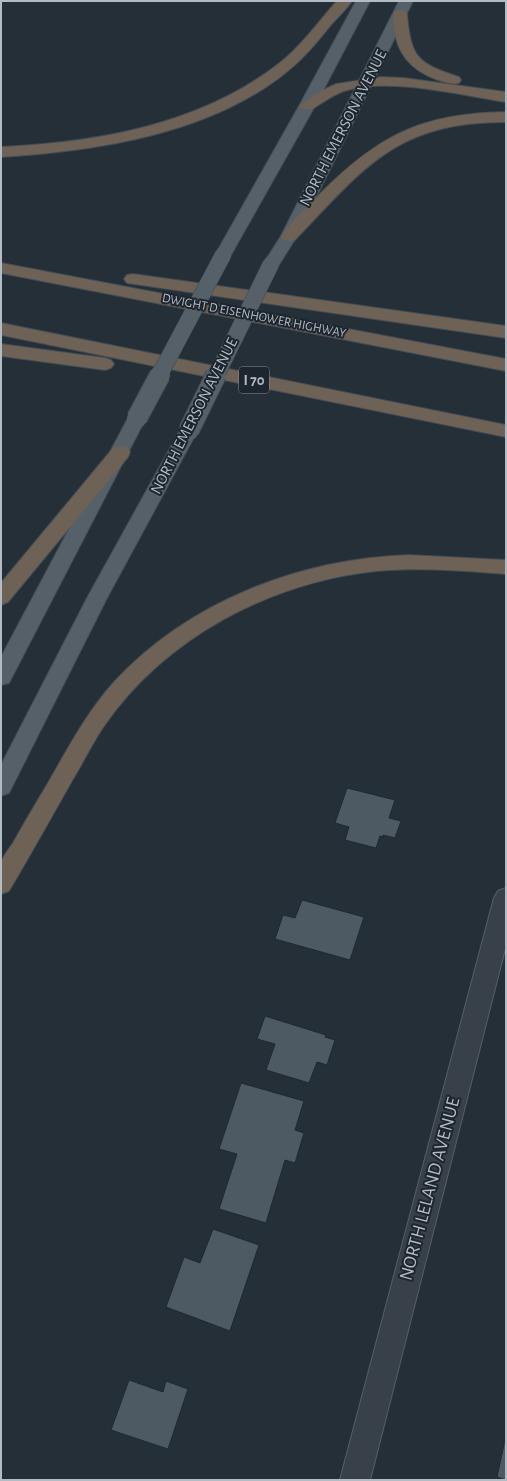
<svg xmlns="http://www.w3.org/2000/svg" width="507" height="1481" viewBox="0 0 507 1481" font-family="'Alegreya Sans',sans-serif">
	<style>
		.building { fill: #4d5a64; stroke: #1f2830 }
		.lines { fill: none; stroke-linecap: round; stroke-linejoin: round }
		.minor-casing { stroke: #565f67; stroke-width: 2 }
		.major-casing { stroke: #414a52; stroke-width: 2 }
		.highway-casing { stroke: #434c54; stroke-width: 2 }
		.minor { fill: #384149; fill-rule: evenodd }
		.major { fill: #566069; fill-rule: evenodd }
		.highway { fill: #6e6155; fill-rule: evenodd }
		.major-bridge-far1-casing { stroke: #414a52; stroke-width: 17; stroke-linecap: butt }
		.major-bridge-casing { stroke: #414a52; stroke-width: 22; stroke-linecap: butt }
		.major-bridge-far1 { stroke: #566069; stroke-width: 16 }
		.major-bridge { stroke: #566069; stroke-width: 20 }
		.labels { text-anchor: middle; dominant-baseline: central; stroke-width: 4; stroke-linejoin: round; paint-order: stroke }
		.far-street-label { font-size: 13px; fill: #b3bcc5; stroke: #1d262e }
		.shield { fill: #1d262e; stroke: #868f98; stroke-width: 1 }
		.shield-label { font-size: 15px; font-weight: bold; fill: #b3bcc5 }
		.street-label { font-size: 16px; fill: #b3bcc5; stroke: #1d262e }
		.near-street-label { font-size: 19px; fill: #b3bcc5; stroke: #1d262e }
	</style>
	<rect width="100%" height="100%" fill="#242f38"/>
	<g class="building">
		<path d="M347,788L395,800L389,818L401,821L395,838L383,835V837L380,836L376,848L345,840L349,827L335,823Z"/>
		<path d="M302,900L364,917L350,960L275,939L283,915L295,918Z"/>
		<path d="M265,1016L326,1035L325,1037L335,1040L327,1065L317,1062L309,1083L266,1070L275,1044L257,1039Z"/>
		<path d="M241,1083L304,1101L295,1130L304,1133L295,1163L285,1160L266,1223L219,1209L237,1154L219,1149Z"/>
		<path d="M213,1229L259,1245L230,1331L166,1307L184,1257L200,1263Z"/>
		<path d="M129,1380L163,1392L166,1381L188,1389L168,1449L111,1430Z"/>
		<path d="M506,1435V1480L497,1477Z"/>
	</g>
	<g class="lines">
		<g class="minor-casing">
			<path id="minor" d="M506,888V945L370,1480H340L494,898L498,891Z"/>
		</g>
		<g class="major-casing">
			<g id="major">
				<path d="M356,1H370L315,106L231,255L229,259L223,260L217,259L215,255L299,106Z"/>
				<path d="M399,1H413L297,236L277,268L271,269L265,268L263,264L281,236Z"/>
				<path d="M137,412L144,414L146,418L9,683L1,685V657L128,418L130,414Z"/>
				<path d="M189,424L196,426L198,430L107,598L9,793L1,796V765L87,598L180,430L182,426Z"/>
			</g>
		</g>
		<g class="highway-casing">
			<g id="highway">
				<path d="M337,1H352C346,10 337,18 330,26C317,42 305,57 289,70C212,134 97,151 1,157V147C98,142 198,125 277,65C300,48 318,22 337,1Z"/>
				<path d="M400,10L405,11L407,14C411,58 417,63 459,77L461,80L459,83C452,85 445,82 438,80C412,71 396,54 394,26C393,21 392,15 395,11Z"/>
				<path d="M381,77L404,78L506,92V102C459,95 390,77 344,91C333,95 322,103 312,109H302L299,106L321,91L336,84Z"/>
				<path d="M506,112V122C396,122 365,167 295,240L289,241L283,240L281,236C291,221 306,209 318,196C377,136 421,113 506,112Z"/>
				<path d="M1,263L506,359V371L1,273Z"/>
				<path d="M133,274L506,326V338L127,283L124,279L127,275Z"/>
				<path d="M1,323L506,425V437L1,335Z"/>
				<path d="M1,344L105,358L111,360L114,364L111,368L105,370L1,356Z"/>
				<path d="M121,446L128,447L130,452L128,457L8,602L1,605V583L114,447Z"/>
				<path d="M408,555L506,560V574C463,571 420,567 377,571C271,582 166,637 104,726C93,742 84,761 73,779C52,816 31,854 9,891L1,894C1,884 0,873 1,864C2,857 9,849 13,843C24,823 36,803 48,783C68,748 87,712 114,682C189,601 300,559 408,555Z"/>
			</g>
		</g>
		<use href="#minor" class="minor"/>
		<use href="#major" class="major"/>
		<use href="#highway" class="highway"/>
		<g class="major-bridge-far1-casing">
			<g id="major-bridge-far1">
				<path d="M159,376L223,255"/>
				<path d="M216,376L271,264"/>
			</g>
		</g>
		<g class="major-bridge-casing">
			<g id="major-bridge">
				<path d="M137,418L160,375"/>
				<path d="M189,430L216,375"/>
			</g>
		</g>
		<use href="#major-bridge-far1" class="major-bridge-far1"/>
		<use href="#major-bridge" class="major-bridge"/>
	</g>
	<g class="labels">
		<g class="far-street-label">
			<text transform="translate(254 316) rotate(11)">DWIGHT D EISENHOWER HIGHWAY</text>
		</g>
		<rect class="shield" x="239" y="367" width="30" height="26" rx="3"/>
		<g class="shield-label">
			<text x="254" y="380">I 70</text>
		</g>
		<g class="street-label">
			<text transform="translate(343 128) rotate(-63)">NORTH EMERSON AVENUE</text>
			<text transform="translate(194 416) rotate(-63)">NORTH EMERSON AVENUE</text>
		</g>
		<g class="near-street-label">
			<text transform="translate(430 1189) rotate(-75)">NORTH LELAND AVENUE</text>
		</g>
	</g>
	<rect width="507" height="1481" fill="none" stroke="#b3bcc5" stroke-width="4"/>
</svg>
